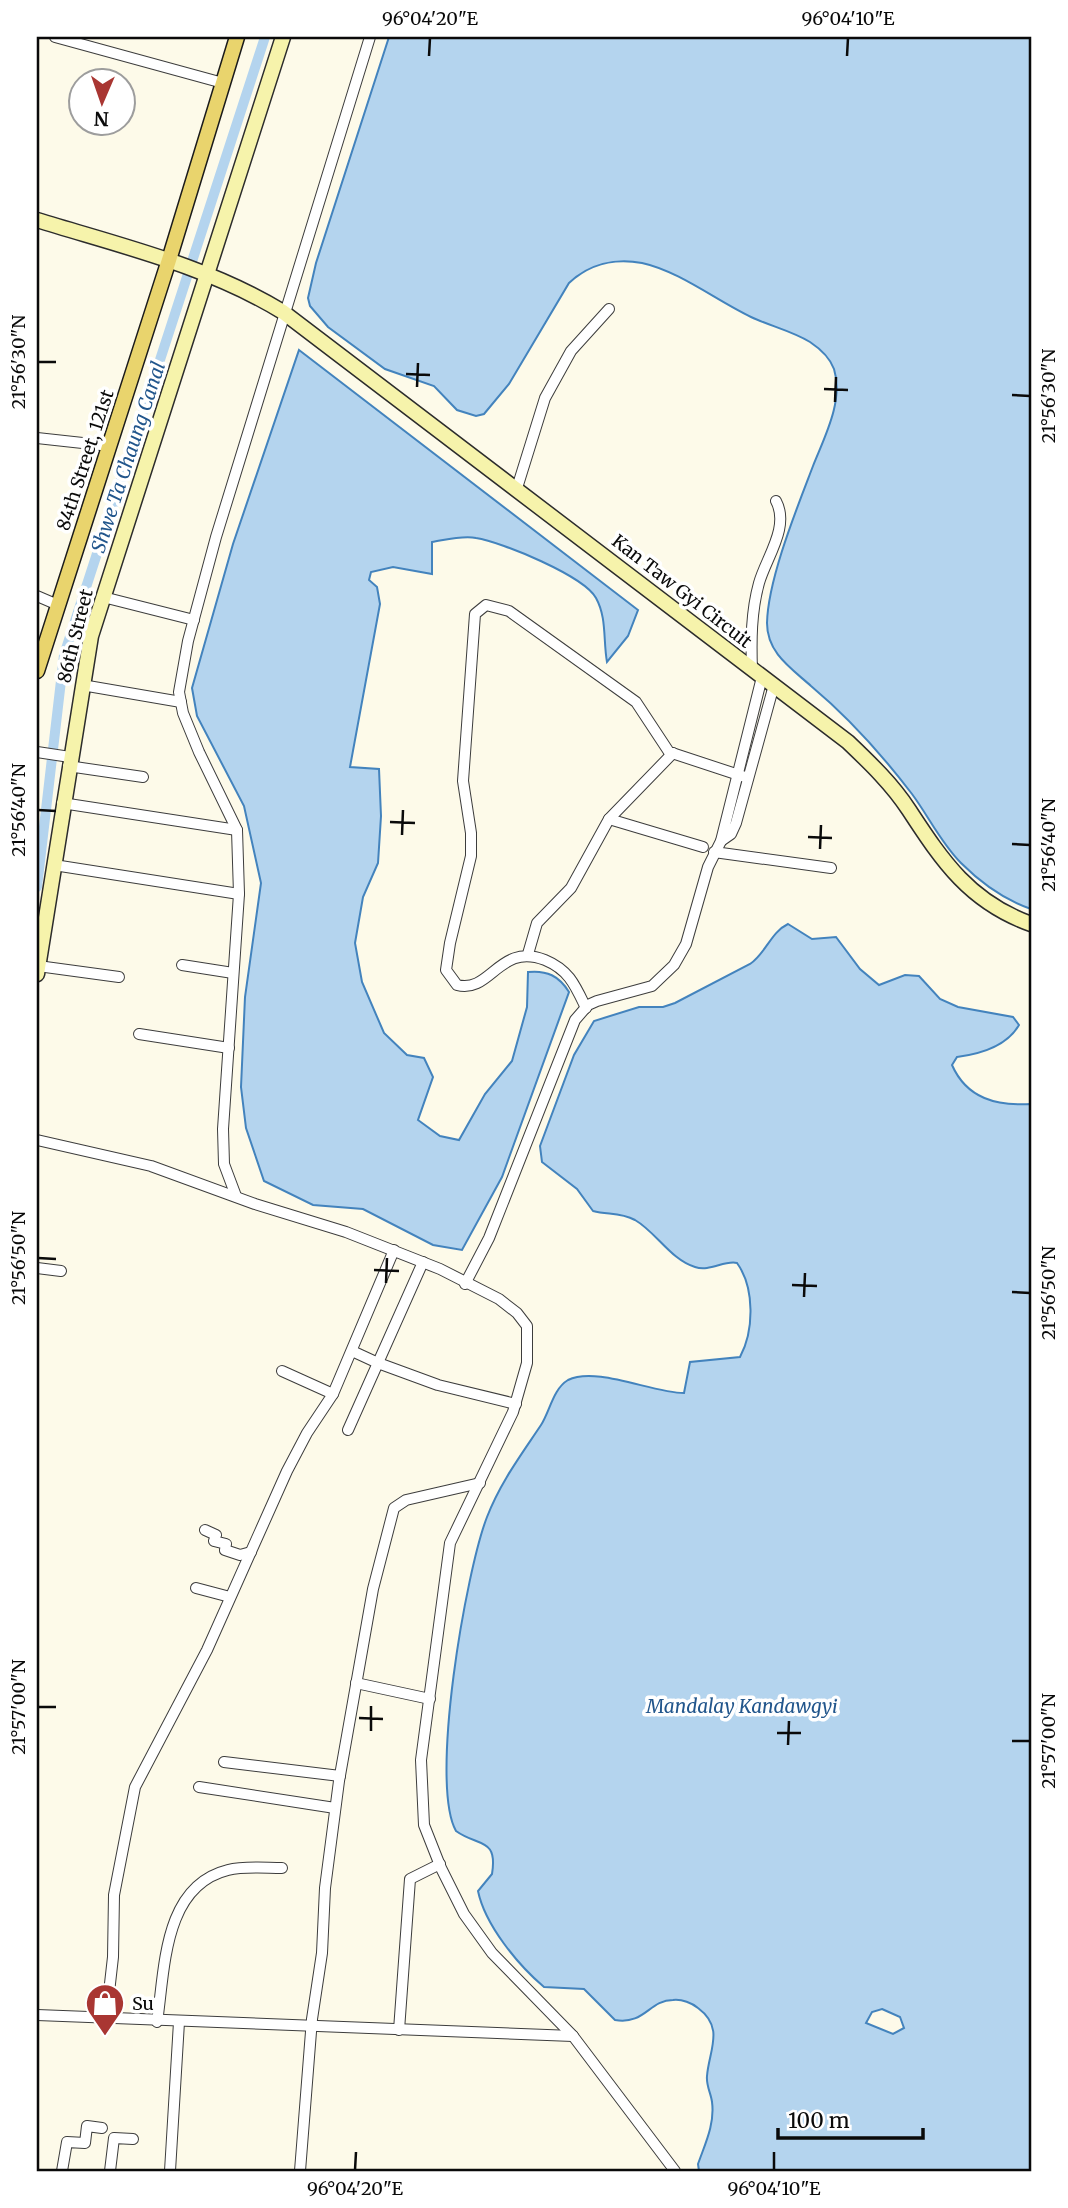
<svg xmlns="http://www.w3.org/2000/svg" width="1068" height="2208" viewBox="0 0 1068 2208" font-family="Merriweather,serif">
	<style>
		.water { fill: #b4d4ee; stroke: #4383bd; stroke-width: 2; fill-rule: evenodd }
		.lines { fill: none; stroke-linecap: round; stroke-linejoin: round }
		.canal { stroke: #b4d4ee; stroke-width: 10 }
		.street-casing { stroke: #3d3d3d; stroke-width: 12 }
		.secondary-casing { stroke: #2c2c2c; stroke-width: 17 }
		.primary-casing { stroke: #1b1b1b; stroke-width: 17 }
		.street { stroke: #fff; stroke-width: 10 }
		.secondary { stroke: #f6f3ab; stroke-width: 14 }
		.primary { stroke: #e9d46d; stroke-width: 14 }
		.ticks { fill: none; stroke: #0a0a0a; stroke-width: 2.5 }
		.labels { text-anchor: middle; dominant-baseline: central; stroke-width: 7; stroke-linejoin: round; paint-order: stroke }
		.street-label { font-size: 18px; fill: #0a0a0a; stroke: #fff }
		.poi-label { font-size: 18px; fill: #0a0a0a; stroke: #fff; text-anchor: start }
		.water-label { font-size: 19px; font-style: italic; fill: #22568c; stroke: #fff }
		.neatline { fill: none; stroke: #0a0a0a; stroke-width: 2.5 }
		.ticks-label { font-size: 18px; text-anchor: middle; fill: #0a0a0a }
	</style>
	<rect width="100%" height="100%" fill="#fdfae9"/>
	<g class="water">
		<path d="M389,37H1031V909C1005,900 981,883 961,863C941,843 929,817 912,794C883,756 848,717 811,686C791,668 767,653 767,623C768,579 797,508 813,466C824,438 844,401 834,369C830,358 819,348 810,342C792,331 770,326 751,317C717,301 679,271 642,263C615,258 589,264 569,283L509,384L484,414L476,416L457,410L434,386L385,369L328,327L310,306L308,298L316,263Z"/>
		<path d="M299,350L638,610L628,636L607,662C603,640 607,618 596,598C584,576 502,542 476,538C463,535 445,540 432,542V574L393,567L371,572L369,580L377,587L380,604L350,767L379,769L381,816L378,863L363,897L355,943L362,982L384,1033L407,1055L424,1058L433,1077L418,1120L440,1136L459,1140L485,1094L512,1061L527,1007L528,972C547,970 559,976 569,992L502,1177L462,1250L433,1245L363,1209L313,1205L264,1181L246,1128L241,1087L245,997L261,883L244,806L197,716L192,688L233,544Z"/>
		<path d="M788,924L812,939L836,937L860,969L879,985L905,975L919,976L940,999L958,1007L1013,1017L1019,1025C1007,1046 980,1054 957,1057L952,1065C967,1099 997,1106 1031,1104V2171H699L698,2164C705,2144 715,2124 712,2102C711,2093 706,2086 707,2076C709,2050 725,2028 698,2008C692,2003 682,1999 673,2000C649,2000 645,2025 615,2020L584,1989L544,1987C518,1965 485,1925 478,1891L492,1874C498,1837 478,1847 456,1831C429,1783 466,1571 487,1517C500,1483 521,1455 541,1425C550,1411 553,1389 568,1380C596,1366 653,1393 684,1393L690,1362L740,1357C754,1331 755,1288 737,1263C724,1260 710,1272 695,1267C671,1260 656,1232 635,1220C620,1212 608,1215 593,1211L577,1189L542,1162L540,1146L574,1055L594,1021L639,1007H663L675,1003L750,964C766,953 771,932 788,924ZM882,2009L900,2017L904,2028L893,2034L866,2023L872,2012Z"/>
	</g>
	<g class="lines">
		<path class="canal" d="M37,887L64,655L265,37"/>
		<g class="street-casing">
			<g id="street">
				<path d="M55,37L223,83"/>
				<path d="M37,438L110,446"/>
				<path d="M517,488L545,398L571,351L609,309"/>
				<path d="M37,596L58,605"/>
				<path d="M103,597L194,620"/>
				<path d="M752,670C751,641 751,612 759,583C766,558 790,527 776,501"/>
				<path d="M82,685L181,702"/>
				<path d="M37,752L70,757"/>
				<path d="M68,766L143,777"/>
				<path d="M62,803L237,830"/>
				<path d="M609,819L703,847"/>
				<path d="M721,841L731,834L736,823L774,685"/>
				<path d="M714,852L831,868"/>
				<path d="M54,865L239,894"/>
				<path d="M528,954L537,923L571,888L609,819L673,753"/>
				<path d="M182,965L233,973"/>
				<path d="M38,966L119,977"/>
				<path d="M586,1008C575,985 569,970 545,960C499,942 491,994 457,985L446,970L450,943L471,856V833L463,781L475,614L486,605L509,611L636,702L669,752L748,778"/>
				<path d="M139,1034L229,1048"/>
				<path d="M37,1140L151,1166L255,1204L346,1232L440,1269L499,1299L517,1313L527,1326V1363L513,1412L450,1543L421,1760L424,1825L441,1868L464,1914L492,1953L573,2036L675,2171"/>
				<path d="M236,1196L224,1164L223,1129L239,894L237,830L199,752L183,713L179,692L188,641L216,537L370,37"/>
				<path d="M37,1268L61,1271"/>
				<path d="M465,1284L489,1238L575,1020L588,1005L597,1001L652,986L674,965L686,944L708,867L721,841L762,677"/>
				<path d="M352,1351L378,1363L438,1385L516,1404"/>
				<path d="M282,1371L333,1394"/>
				<path d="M348,1430L423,1262"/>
				<path d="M205,1530L216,1535L214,1541L226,1544L225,1550L240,1555L251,1552"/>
				<path d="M196,1588L230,1597"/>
				<path d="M356,1683L430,1699"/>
				<path d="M224,1762L340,1776"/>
				<path d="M199,1787L335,1808"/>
				<path d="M37,2015L573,2036"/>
				<path d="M106,2019L113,1957L114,1895L135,1787L207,1650L287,1471L307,1433L333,1394L394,1250"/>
				<path d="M157,2022C165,1969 163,1886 228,1870C244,1866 265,1868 282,1868"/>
				<path d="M399,2030L410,1879L440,1864"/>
				<path d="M62,2171L67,2142L85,2143L87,2126L102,2128"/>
				<path d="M110,2171L114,2138L133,2139"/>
				<path d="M170,2171L179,2022"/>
				<path d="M300,2171L312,2019L322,1953L325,1888L339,1781L373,1589L394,1508L406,1500L480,1483"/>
			</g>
		</g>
		<g class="secondary-casing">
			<g id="secondary">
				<path d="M37,220C121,246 208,266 283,312L848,742C870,763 892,784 909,810C943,862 970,902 1031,924"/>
				<path d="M37,974L91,636L283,37"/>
			</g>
		</g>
		<g class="primary-casing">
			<path id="primary" d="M37,671L169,260L237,37"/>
		</g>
		<use href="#street" class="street"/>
		<use href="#secondary" class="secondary"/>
		<use href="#primary" class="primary"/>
	</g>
	<path class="ticks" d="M429,56L430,38M847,56L848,38M38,362H56M406,374L430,375M417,387L418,363M824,389L848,390M1012,395L1030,396M835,402L836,377M38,810L56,811M390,822L415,823M402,835L403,810M808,837L832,838M1012,844L1030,845M820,849L821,825M38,1258L56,1259M374,1270L399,1271M386,1283L387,1258M792,1285L817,1286M1012,1292L1030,1293M804,1297L805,1273M38,1707H56M359,1718L383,1719M371,1731V1706M777,1733H801M1012,1741H1030M788,1745L789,1721M355,2170L356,2152M774,2170V2152"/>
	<defs>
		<g id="shop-pin" transform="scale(2.0125)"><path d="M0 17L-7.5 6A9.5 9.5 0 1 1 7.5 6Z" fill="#a93632" stroke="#fff"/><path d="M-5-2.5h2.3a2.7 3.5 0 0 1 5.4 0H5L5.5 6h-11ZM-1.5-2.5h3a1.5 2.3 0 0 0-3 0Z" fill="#fff"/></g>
	</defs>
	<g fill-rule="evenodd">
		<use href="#shop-pin" x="105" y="2003"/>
	</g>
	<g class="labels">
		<g class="street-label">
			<text transform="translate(85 460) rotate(-72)">84th Street, 121st</text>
			<text transform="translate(682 591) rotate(38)">Kan Taw Gyi Circuit</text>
			<text transform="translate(75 636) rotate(-76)">86th Street</text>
		</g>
		<g class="poi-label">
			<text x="132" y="2003">Su</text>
		</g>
		<g class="water-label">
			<text transform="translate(128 457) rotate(-72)">Shwe Ta Chaung Canal</text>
			<text x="742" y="1706">Mandalay Kandawgyi</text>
		</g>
	</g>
	<rect width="1068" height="2208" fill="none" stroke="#ffffff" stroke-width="77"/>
	<g transform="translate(102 102) rotate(182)"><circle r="33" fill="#ffffff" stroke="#9d9d9d" stroke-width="2"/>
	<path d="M0-5L12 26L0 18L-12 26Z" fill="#a93632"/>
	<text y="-10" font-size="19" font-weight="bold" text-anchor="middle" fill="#0a0a0a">N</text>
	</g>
	<path d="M778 2128v10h145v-10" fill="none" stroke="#0a0a0a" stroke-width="3.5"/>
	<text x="788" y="2128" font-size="21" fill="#0a0a0a" stroke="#ffffff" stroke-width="5" paint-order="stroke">100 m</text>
	<rect x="38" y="38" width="992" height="2132" class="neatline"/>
	<g class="ticks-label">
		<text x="430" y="25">96°04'20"E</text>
		<text x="848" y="25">96°04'10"E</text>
		<text transform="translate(19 362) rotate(-90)" y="6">21°56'30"N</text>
		<text transform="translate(1049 396) rotate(-90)" y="6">21°56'30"N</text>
		<text transform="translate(19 810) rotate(-90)" y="6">21°56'40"N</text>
		<text transform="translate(1049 845) rotate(-90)" y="6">21°56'40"N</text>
		<text transform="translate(19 1258) rotate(-90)" y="6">21°56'50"N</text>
		<text transform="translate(1049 1293) rotate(-90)" y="6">21°56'50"N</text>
		<text transform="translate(19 1707) rotate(-90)" y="6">21°57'00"N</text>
		<text transform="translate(1049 1741) rotate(-90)" y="6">21°57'00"N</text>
		<text x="355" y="2195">96°04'20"E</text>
		<text x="774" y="2195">96°04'10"E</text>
	</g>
</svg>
